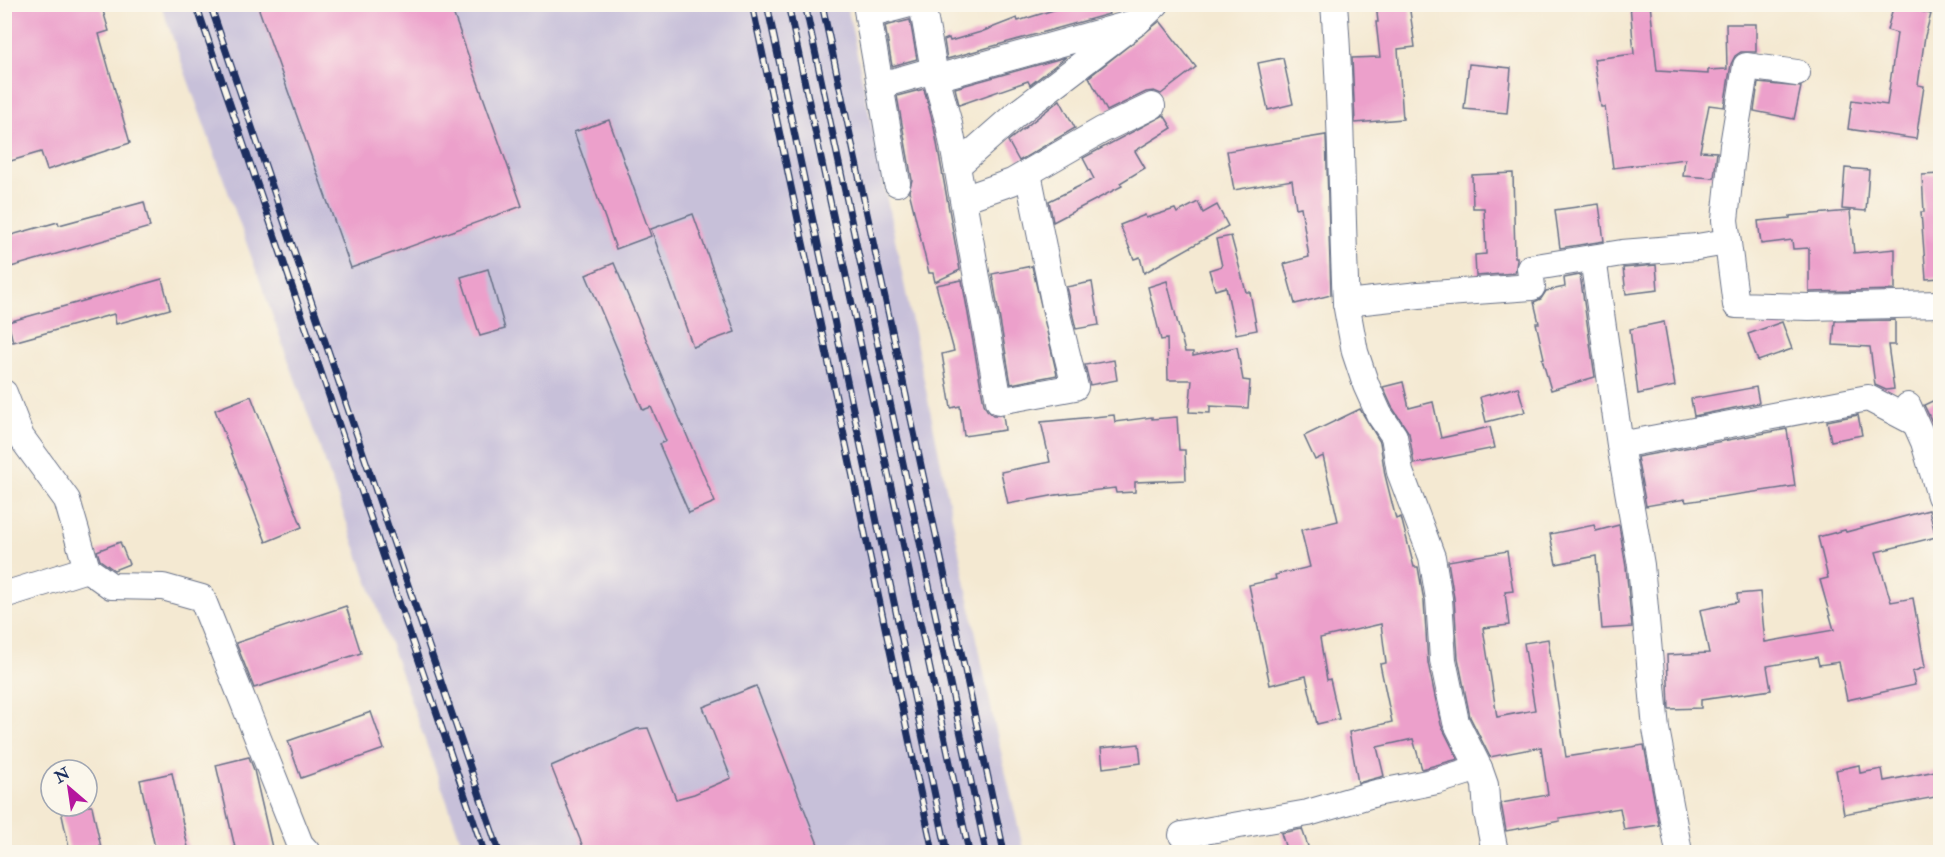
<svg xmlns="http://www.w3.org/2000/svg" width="1945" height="857" viewBox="0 0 1945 857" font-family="'IM FELL Double Pica',serif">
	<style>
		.industrial { fill: #c7c0d9 }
		.building { fill: #eca0cb }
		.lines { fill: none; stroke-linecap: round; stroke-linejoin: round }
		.minor-casing { stroke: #677087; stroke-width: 28 }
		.minor { stroke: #fff; stroke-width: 26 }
		.rail-casing { stroke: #1b2f5e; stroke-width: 7 }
		.rail { stroke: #fbf7ec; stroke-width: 4.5; stroke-dasharray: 14; stroke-linecap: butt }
	</style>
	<rect width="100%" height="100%" fill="#fbf7ec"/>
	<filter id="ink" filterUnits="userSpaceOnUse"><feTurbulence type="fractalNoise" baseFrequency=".0167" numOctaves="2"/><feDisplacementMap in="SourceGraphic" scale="12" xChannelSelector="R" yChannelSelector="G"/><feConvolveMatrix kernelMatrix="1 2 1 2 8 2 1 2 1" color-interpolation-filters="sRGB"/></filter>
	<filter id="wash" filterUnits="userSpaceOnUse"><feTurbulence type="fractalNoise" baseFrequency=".008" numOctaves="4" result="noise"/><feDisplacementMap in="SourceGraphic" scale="24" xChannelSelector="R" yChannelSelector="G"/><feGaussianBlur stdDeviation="1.35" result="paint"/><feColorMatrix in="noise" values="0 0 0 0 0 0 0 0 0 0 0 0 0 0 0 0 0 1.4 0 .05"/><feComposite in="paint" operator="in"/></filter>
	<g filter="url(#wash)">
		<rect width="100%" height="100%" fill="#f4e9d2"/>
		<path class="industrial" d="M161,5H847L993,717L1024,852H465Z"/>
		<g id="blocks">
			<g class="building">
				<path d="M8,4H101L109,31L99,34L130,143L47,170L41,152L4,163V14L11,13Z"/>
				<path d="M257,4H450L522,206L351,268Z"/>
				<path d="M1059,4H1106L1109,14L947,59L944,40L949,38L950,41L981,32L1017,18L1018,21L1060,8Z"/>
				<path d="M1376,4H1409L1415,47L1398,49L1403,119L1355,123L1352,58L1380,57L1376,22H1378Z"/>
				<path d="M1630,4H1650L1657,71L1708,74V70L1727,69L1726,24H1756V52H1741L1735,56L1731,64L1724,107L1709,105L1700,151L1717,152L1714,178L1683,176L1685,159L1613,168L1605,107H1601L1594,59L1634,54Z"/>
				<path d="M1894,4L1931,14L1925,36L1918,85L1924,86L1916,139L1848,129L1852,100L1887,105L1897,33L1887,30Z"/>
				<path d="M910,20L917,59L892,66L885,26Z"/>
				<path d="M1160,21L1196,67L1161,94L1154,91L1146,92L1107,111L1089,77Z"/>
				<path d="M1066,57L1030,85L1028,81L959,105L955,88Z"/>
				<path d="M1283,58L1293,104L1268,110L1258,63Z"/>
				<path d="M1469,64L1511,68L1507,113L1464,109Z"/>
				<path d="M1758,83L1801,87L1794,119L1754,111Z"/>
				<path d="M924,89L934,127L960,270L935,282L933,273H929L909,191L912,180L897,96Z"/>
				<path d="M1060,100L1075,128L1019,161L1008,141Z"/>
				<path d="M1164,115L1172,128L1135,151L1145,168L1120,183L1122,186L1053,222L1049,201L1094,179L1083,158Z"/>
				<path d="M609,120L651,236L616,249L574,132Z"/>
				<path d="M1326,135L1331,295L1295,304L1284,264L1309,257L1301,207L1296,208L1292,180L1234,190L1227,151Z"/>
				<path d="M1845,168L1869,170L1866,211L1842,209Z"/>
				<path d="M1513,173L1515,257H1517V260L1515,273L1476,276L1475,255L1486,254L1484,208H1473L1472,175Z"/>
				<path d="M1941,174V278L1926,279L1921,212H1924L1922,175Z"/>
				<path d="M144,202L150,227L4,269V237L58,222L59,225Z"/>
				<path d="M1198,202L1203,213L1217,205L1228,226L1144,273L1140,257L1134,259L1120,225L1145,215L1146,218L1175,209L1177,213Z"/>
				<path d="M1599,204L1604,241L1560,248L1555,210Z"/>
				<path d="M1850,211L1854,253L1895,249V290L1809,292V248L1793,249L1792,240L1761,244L1758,221L1790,218V216Z"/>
				<path d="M693,214L735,332L693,347L651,229Z"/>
				<path d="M1231,236L1246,292H1250L1257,330L1236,334L1226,287L1215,290L1209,270L1222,266L1216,239Z"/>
				<path d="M614,263L715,502L689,513L659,444L666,441L651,407L643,410L586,275Z"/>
				<path d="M1656,265L1658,290L1626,294L1623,268Z"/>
				<path d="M1032,266L1057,375L1011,384L992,274Z"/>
				<path d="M488,269L505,329L480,336L461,277Z"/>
				<path d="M1580,275L1595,377L1551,390L1542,359L1544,358L1536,323H1539L1534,302L1541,299L1546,291L1565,287L1564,278Z"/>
				<path d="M162,279L170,309L116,324L114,314L13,342L8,322Z"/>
				<path d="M962,280L984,404L987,410L993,415H1003L1005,430L964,436L960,406L951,408L942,354L954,351L936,285Z"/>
				<path d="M1167,281L1185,352H1193V356L1237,347L1243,380L1250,381L1248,408L1210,406V413L1189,412L1192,380H1168L1167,339L1161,340L1148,287Z"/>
				<path d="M1092,282L1099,325L1076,329L1066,287Z"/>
				<path d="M1895,320V345H1888L1894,389L1886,390L1875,385L1870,347L1833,345L1835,321Z"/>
				<path d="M1664,322L1675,386L1638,394L1630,329Z"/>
				<path d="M1782,322L1792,349L1758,361L1748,334Z"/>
				<path d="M1114,360L1117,380L1090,385L1085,365Z"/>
				<path d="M1403,382L1409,408L1433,402L1441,438L1490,427L1495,448L1414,464L1409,433L1392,407L1383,387Z"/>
				<path d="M1518,387L1525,412L1486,422L1480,397Z"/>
				<path d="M1756,387L1759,403L1694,416L1691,399Z"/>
				<path d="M251,396L302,527L266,542L215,410Z"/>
				<path d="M1941,397V423L1934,426L1924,405Z"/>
				<path d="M1360,409L1380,442L1385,475L1396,519L1401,517L1414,567H1418L1424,601L1428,663L1441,725L1458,759L1422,769L1413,739L1377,747L1384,776L1358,783L1349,732L1392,722L1380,664L1386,663L1381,624L1320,638L1327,680L1330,679L1339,719L1317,724L1306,676L1270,685L1249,585L1276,579L1275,575L1310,567L1301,530L1338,521L1323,456L1315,460L1304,436Z"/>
				<path d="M1114,415L1115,422L1152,417V419L1177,417L1179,450H1185L1186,480L1135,482V492L1116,493L1115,488L1056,495L1008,504L1001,472L1050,462L1041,422Z"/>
				<path d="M1858,415L1862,435L1831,441L1827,421Z"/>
				<path d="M1787,429L1795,486L1686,502L1685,499L1646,506L1637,457Z"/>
				<path d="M1929,510L1936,537L1876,552L1891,602L1913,598L1925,667L1912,672L1915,685L1847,700L1839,662L1819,665L1817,657L1767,666L1771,690L1701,700V708L1669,709L1667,655L1709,653L1700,610L1738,602L1737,594L1760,592L1765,642L1834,630L1820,580L1828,578L1818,537L1845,530L1846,532Z"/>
				<path d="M1594,525L1596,531L1619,525L1626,567L1632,627L1602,629L1596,556L1556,564L1550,534Z"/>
				<path d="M120,542L129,564L114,570L100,560L97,551Z"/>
				<path d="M1507,551L1513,591L1505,592L1509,625L1483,628L1497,717L1535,710L1524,643L1548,639L1566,757L1644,745L1659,825L1624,830L1620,808L1559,818L1560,821L1506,831L1501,803L1548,795L1541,747L1490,757L1470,717L1458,658L1454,598L1448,561Z"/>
				<path d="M346,606L361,653L254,688L236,643Z"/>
				<path d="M756,686L821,852H585L551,766L637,729L648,728L676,799L694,794L731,778L703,707Z"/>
				<path d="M371,712L384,749L301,778L288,741Z"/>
				<path d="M1139,744L1141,763L1103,768L1101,748Z"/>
				<path d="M249,757L254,770L273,852H236L216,765Z"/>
				<path d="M1859,765L1860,773L1882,769L1884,781L1941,770V796L1844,814L1836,770Z"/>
				<path d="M172,773L189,852H156L140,780Z"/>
				<path d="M60,806H92L102,852H70Z"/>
				<path d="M1302,829L1310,852H1287L1281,833Z"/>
			</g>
		</g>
	</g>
	<g filter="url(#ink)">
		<use href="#blocks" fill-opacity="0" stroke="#677087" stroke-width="1.5"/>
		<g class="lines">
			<g class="minor-casing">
				<g id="minor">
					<path d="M866,4L897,183"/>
					<path d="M922,4L934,70L949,124L957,166L999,401L1075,387L1055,306L1028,173"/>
					<path d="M1334,4C1342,104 1341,204 1346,303"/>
					<path d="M868,15L910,4"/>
					<path d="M1137,22L1156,4"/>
					<path d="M1797,73L1746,66L1733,145L1725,220L1736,305L1809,307L1940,304"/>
					<path d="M936,78L1137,22L1015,115L957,166"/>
					<path d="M881,85L934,70"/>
					<path d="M963,199L1012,182L1102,130L1152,106"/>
					<path d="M1593,258L1620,445L1641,565L1656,729L1679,852"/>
					<path d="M4,393L21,437L67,500L87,569L111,586L163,587L202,598L300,844L307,852"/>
					<path d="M1908,406L1924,442L1940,496"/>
					<path d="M1620,445L1868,398L1914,422"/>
					<path d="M4,595L87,569"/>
					<path d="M1182,835L1308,813L1376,793L1437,781L1479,768"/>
					<path d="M1495,852L1487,812L1485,785L1479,768L1456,722L1443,660L1439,599L1432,557L1400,472L1394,436L1379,414L1366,385L1355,352L1346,303L1419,295L1532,287L1530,268L1622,253L1697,247L1727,242"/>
				</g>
			</g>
			<use href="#minor" class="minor"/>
			<g class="rail-casing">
				<g id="rail">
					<path d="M196,4L484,852"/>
					<path d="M210,4L499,852"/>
					<path d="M752,4L933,852"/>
					<path d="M767,4L947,852"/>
					<path d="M788,4L969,852"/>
					<path d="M805,4L986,852"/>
					<path d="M822,4L1004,852"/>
				</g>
			</g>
			<use href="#rail" class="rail"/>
		</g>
	</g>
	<rect width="1945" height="857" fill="none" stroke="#fbf7ec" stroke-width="24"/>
	<g transform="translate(69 788) rotate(331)"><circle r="28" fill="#fbf7ec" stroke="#a1a7b3" stroke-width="1.5"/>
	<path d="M0-4.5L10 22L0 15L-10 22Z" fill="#b5179e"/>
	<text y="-9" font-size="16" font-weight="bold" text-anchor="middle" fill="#1b2f5e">N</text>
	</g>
</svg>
